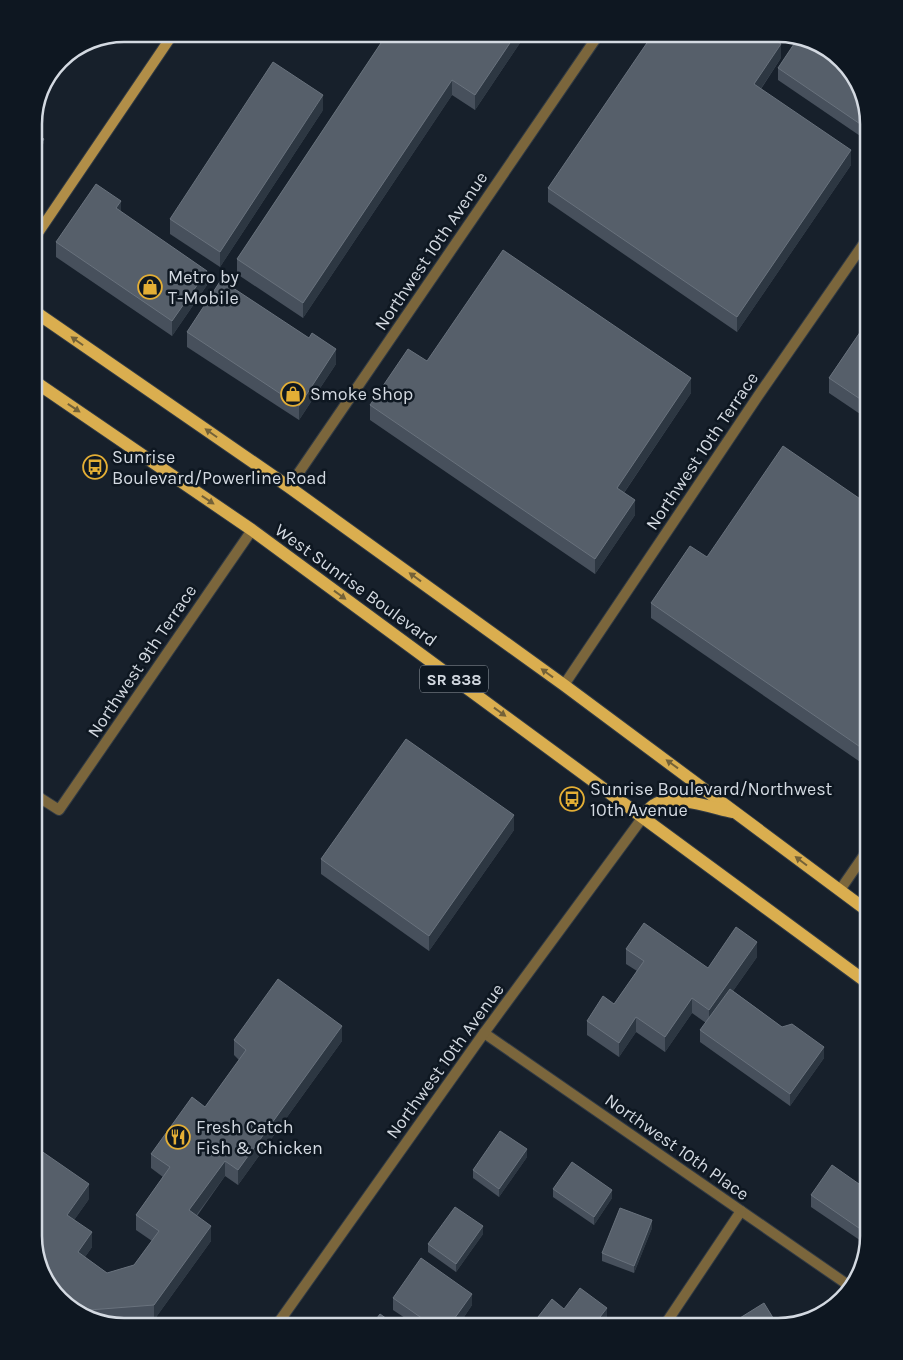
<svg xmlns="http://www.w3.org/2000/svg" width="903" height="1360" viewBox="0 0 903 1360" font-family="Karla,sans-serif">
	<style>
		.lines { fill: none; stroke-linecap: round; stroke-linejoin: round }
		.minor-casing { stroke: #313a44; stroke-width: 12 }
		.secondary-casing { stroke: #313a44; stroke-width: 12 }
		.primary-casing { stroke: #313a44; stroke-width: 14 }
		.minor { stroke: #7b663c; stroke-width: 10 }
		.secondary { stroke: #b18e48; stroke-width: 10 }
		.primary { stroke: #daae4f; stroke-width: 12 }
		.wall { fill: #47505c }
		.shaded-wall { fill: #2d3742 }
		.building { fill: #565f6a; stroke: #69727d }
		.oneway { fill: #746238 }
		.labels { text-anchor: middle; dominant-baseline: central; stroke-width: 5; stroke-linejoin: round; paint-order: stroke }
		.shield { fill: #0e1721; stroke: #989fa7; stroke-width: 1 }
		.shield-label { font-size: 16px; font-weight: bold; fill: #d3d9e1 }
		.street-label { font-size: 18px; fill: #d3d9e1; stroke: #0e1721 }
		.poi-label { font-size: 18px; fill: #d3d9e1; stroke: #0e1721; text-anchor: start }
		.rim { fill: none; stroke: #d3d9e1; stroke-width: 2.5 }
	</style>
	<rect width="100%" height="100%" fill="#17202b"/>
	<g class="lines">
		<g class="minor-casing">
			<g id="minor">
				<path d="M289,487L599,34"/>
				<path d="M564,685L758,396L869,236"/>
				<path d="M34,794L59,810L252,530"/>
				<path d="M840,890L869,848"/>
				<path d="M484,1033L851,1287"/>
				<path d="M276,1326L484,1033L643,817"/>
				<path d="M664,1326L741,1211"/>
			</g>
		</g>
		<g class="secondary-casing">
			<path id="secondary" d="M34,239L173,34"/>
		</g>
		<g class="primary-casing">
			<g id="primary">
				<path d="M34,311L289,487L564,685L869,912"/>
				<path d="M34,381L252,530L869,984"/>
				<path d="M643,817C646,813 649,808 654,805C670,793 713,808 732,812"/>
			</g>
		</g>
		<use href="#minor" class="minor"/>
		<use href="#secondary" class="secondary"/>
		<use href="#primary" class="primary"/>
	</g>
	<g class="wall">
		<path d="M387,34H526L475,110L452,95L303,318L237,274V259Z"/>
		<path d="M781,58L761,89L851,165L737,332L548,202V188Z"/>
		<path d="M778,68L869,124V142L778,80Z"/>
		<path d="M323,110L220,267L170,234V219Z"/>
		<path d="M121,212L207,285L172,336L56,257V242Z"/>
		<path d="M869,319V420L829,393V378Z"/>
		<path d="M187,332L336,364L299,420L187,347Z"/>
		<path d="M427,361L691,393L624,493L635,515L595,574L370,420V405Z"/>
		<path d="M869,505V768L651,618V603L707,557Z"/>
		<path d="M514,830L429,951L321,874V859Z"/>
		<path d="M626,949L708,968L757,957L733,991L824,1058L790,1106L700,1042V1030L706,1023L692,1013L665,1052L636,1032L619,1057L587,1035V1021L614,1004L637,971L626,964Z"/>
		<path d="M234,1040L342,1041L238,1185L225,1176L197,1216L211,1241L154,1320L110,1323L74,1311L46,1281L34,1236L89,1199L74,1220L92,1247L85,1257L107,1273L134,1265L152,1241L136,1230V1215L163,1177L151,1168V1154L205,1107L239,1060L234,1055Z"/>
		<path d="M527,1157L499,1197L473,1178V1170Z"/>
		<path d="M553,1189L612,1198L594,1225L553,1197Z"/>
		<path d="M869,1191V1236L867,1245L811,1207V1195Z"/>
		<path d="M652,1228L634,1273L602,1261V1253Z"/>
		<path d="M483,1234L456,1272L428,1252V1244Z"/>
		<path d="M393,1298L472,1305L458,1326H417L393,1310Z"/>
		<path d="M564,1309L607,1316L599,1326H540L538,1325V1317Z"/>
	</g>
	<g class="shaded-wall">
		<path d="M516,34H526L475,110V95Z"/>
		<path d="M781,44V58L754,99V84Z"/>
		<path d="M452,80V95L303,318V303Z"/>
		<path d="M323,95V110L220,267V252Z"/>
		<path d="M44,139V143L34,158V154Z"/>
		<path d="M851,150V165L737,332V317Z"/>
		<path d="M121,201V216L116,208Z"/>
		<path d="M207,271V285L172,336V321Z"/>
		<path d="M336,349V364L299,420V406Z"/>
		<path d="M691,378V393L617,503V488Z"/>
		<path d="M635,500V515L595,574V559Z"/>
		<path d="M514,815V830L429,951V936Z"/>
		<path d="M757,942V957L709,1025V1010Z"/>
		<path d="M692,998V1013L665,1052V1037Z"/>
		<path d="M636,1017V1032L619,1057V1043Z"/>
		<path d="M342,1026V1041L238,1185V1170Z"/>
		<path d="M824,1047V1058L790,1106V1094Z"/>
		<path d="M527,1149V1157L499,1197V1189Z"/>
		<path d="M225,1161V1176L189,1225V1210Z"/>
		<path d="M89,1184V1199L67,1230V1215Z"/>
		<path d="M612,1190V1198L594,1225V1217Z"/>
		<path d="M652,1220V1228L634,1273V1266Z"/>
		<path d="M211,1226V1241L154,1320V1305Z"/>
		<path d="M483,1226V1234L456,1272V1264Z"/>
		<path d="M92,1232V1247L78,1267V1252Z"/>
		<path d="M472,1294V1305L458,1326H449Z"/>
		<path d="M607,1308V1316L599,1326H593Z"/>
	</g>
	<g class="building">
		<path d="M387,34H516L475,95L452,80L303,303L237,259Z"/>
		<path d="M653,34H767L781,44L754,84L851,150L737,317L548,188Z"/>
		<path d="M798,38L824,46L857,79L869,124V130L778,68Z"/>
		<path d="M273,62L323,95L220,252L170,219Z"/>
		<path d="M34,132L44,139L34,154Z"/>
		<path d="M96,184L121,201L116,208L207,271L172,321L56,242Z"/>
		<path d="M503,250L691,378L617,488L635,500L595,559L370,405L408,349L427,361Z"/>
		<path d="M221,280L309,338L312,333L336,349L299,406L187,332Z"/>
		<path d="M869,319V405L829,378Z"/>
		<path d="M783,446L869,505V753L651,603L690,546L707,557Z"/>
		<path d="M406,739L514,815L429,936L321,859Z"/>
		<path d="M644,923L708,968L736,927L757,942L709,1010L692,998L665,1037L636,1017L619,1043L587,1021L603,996L614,1004L644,961L626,949Z"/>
		<path d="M278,979L342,1026L238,1170L225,1161L189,1210L211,1226L154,1305L89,1310L45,1279L34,1236V1146L89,1184L67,1215L92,1232L78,1252L107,1273L134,1265L159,1231L136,1215L170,1167L151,1154L192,1097L205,1107L246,1050L234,1040Z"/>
		<path d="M730,989L782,1027L792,1024L824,1047L790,1094L700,1030Z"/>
		<path d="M500,1131L527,1149L499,1189L473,1170Z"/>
		<path d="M572,1162L612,1190L594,1217L553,1189Z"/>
		<path d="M832,1165L869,1191V1235L811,1195Z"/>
		<path d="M455,1207L483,1226L456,1264L428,1244Z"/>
		<path d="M620,1208L652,1220L634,1266L602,1253Z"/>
		<path d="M421,1258L472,1294L449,1326H433L393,1298Z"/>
		<path d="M580,1288L607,1308L593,1326H550L538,1317L552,1299L564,1309Z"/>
		<path d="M764,1303L778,1326H727Z"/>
		<path d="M380,1314L397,1326H371Z"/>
	</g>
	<defs><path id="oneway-solid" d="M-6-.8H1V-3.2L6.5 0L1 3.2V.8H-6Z" transform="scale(1.25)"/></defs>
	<g class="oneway">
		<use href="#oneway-solid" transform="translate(77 341) rotate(-145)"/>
		<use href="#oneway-solid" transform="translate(74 408) rotate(34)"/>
		<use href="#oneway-solid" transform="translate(211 433) rotate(-145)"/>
		<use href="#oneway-solid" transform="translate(208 500) rotate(34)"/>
		<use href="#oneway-solid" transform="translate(415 577) rotate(-144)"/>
		<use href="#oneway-solid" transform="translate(340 595) rotate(36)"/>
		<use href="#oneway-solid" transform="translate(547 673) rotate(-144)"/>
		<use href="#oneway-solid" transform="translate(500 712) rotate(36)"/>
		<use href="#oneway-solid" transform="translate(672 764) rotate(-144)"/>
		<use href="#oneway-solid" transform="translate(801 861) rotate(-143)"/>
	</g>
	<defs>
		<g id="shop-ring" transform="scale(1.25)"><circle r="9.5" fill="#0e1721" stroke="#e3ae35" stroke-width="1.5"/><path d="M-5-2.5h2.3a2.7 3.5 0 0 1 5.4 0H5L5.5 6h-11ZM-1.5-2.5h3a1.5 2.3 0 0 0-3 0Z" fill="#e3ae35"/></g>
		<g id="bus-ring" transform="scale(1.25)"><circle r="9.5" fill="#0e1721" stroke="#e3ae35" stroke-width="1.5"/><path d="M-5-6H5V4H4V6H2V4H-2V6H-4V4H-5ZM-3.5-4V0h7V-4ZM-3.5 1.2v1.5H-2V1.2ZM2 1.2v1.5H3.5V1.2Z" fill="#e3ae35"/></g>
		<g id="restaurant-ring" transform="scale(1.25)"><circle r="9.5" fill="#0e1721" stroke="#e3ae35" stroke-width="1.5"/><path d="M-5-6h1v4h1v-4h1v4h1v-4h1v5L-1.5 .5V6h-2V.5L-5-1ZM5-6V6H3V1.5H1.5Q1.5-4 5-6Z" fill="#e3ae35"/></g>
	</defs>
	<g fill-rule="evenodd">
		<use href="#shop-ring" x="150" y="287"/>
		<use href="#shop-ring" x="293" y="394"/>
		<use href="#bus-ring" x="95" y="467"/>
		<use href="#bus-ring" x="572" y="799"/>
		<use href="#restaurant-ring" x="178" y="1137"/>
	</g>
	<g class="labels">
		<rect class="shield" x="420" y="665.5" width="68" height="27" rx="4"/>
		<g class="shield-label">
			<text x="454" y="679">SR 838</text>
		</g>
		<g class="street-label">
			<text transform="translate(431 251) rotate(-56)">Northwest 10th Avenue</text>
			<text transform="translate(702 451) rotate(-56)">Northwest 10th Terrace</text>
			<text transform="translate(356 585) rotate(36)">West Sunrise Boulevard</text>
			<text transform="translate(142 661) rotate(-56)">Northwest 9th Terrace</text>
			<text transform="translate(445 1061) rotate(-54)">Northwest 10th Avenue</text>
			<text transform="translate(677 1147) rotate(35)">Northwest 10th Place</text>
		</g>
		<g class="poi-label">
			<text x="168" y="277">Metro by<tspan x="168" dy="21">T-Mobile</tspan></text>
			<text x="310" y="394">Smoke Shop</text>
			<text x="112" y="457">Sunrise<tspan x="112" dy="21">Boulevard/Powerline Road</tspan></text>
			<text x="590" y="789">Sunrise Boulevard/Northwest<tspan x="590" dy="21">10th Avenue</tspan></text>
			<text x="196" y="1127">Fresh Catch<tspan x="196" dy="21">Fish &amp; Chicken</tspan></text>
		</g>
	</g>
	<path d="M0 0H903V1360H0ZM124 42H778A82 82 0 0 1 860 124V1236A82 82 0 0 1 778 1318H124A82 82 0 0 1 42 1236V124A82 82 0 0 1 124 42Z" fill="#0e1721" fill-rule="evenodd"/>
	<path class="rim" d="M124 42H778A82 82 0 0 1 860 124V1236A82 82 0 0 1 778 1318H124A82 82 0 0 1 42 1236V124A82 82 0 0 1 124 42Z"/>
</svg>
